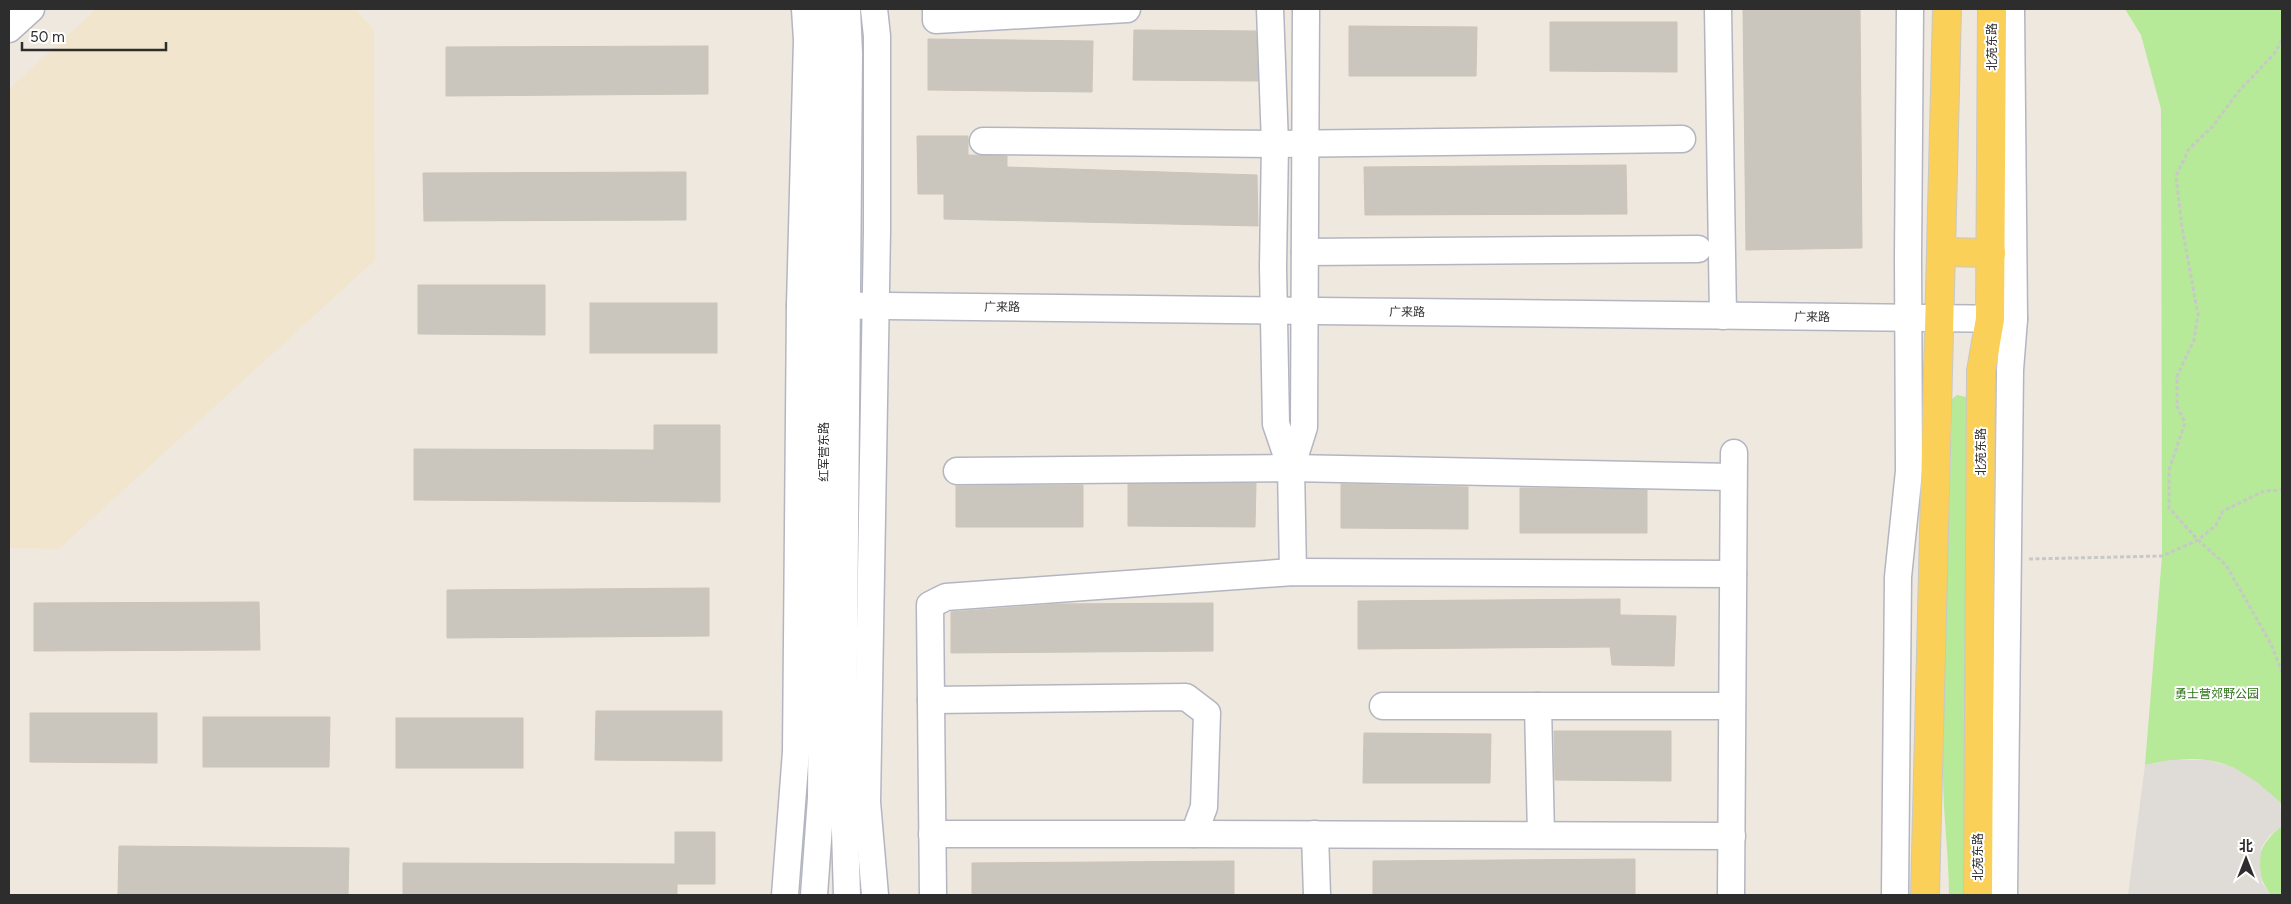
<svg xmlns="http://www.w3.org/2000/svg" width="2291" height="904" viewBox="0 0 2291 904" font-family="Figtree,'Noto Sans SC',sans-serif">
	<style>
		.education { fill: #f1e5cd }
		.green { fill: #b6e998 }
		.plaza { fill: #dfdbd6 }
		.building { fill: #cbc6bd; stroke: #cbc4b8 }
		.lines { fill: none; stroke-linecap: round; stroke-linejoin: round }
		.minor-casing { stroke: #b3b6c1; stroke-width: 29 }
		.major-casing { stroke: #c8c8c8; stroke-width: 30 }
		.path { stroke: #c8c8c8; stroke-width: 3; stroke-dasharray: 4 2.5; stroke-linecap: butt }
		.minor { stroke: #fff; stroke-width: 26 }
		.major { stroke: #fad059; stroke-width: 28 }
		.labels { text-anchor: middle; dominant-baseline: central; stroke-width: 4; stroke-linejoin: round; paint-order: stroke }
		.street-label { font-size: 12px; fill: #2d2d2d; stroke: #fff }
		.park-label { font-size: 12px; fill: #2c7116; stroke: #fff }
	</style>
	<rect width="100%" height="100%" fill="#efe8df"/>
	<path class="education" d="M96,9H355L374,30L375,260L59,549L9,548V89Z"/>
	<g class="green">
		<path d="M2125,9H2282V808L2280,802C2265,791 2250,776 2233,768C2207,754 2173,759 2145,765L2162,556L2161,109L2141,35Z"/>
		<path d="M1957,395L1966,397L1967,402L1966,528L1969,640L1968,895H1949C1949,855 1943,815 1943,774C1943,649 1950,524 1952,399Z"/>
		<path d="M2282,826V895H2271C2251,868 2256,846 2282,826Z"/>
	</g>
	<path class="plaza" d="M2169,760H2207L2233,767L2257,782L2280,802L2282,826L2269,836L2261,848L2260,865L2262,883L2271,895H2128L2145,765Z"/>
	<g class="building">
		<path d="M1743,9H1860L1862,248L1746,250Z"/>
		<path d="M1550,22H1677V72L1550,71Z"/>
		<path d="M1349,26L1477,27L1476,76H1349Z"/>
		<path d="M1134,30L1256,31L1258,81L1133,80Z"/>
		<path d="M928,39L1093,41L1092,92L928,90Z"/>
		<path d="M708,46V94L446,96V47Z"/>
		<path d="M917,136H968V155L1007,156V167L1257,175L1258,226L944,219V194H918Z"/>
		<path d="M1626,165L1627,214L1365,215L1364,167Z"/>
		<path d="M686,172V220L424,221L423,173Z"/>
		<path d="M418,285H545V335L418,334Z"/>
		<rect x="590" y="303" width="127" height="50"/>
		<path d="M654,425H720V502L414,500V449L654,450Z"/>
		<path d="M1256,483L1255,527L1128,526V484Z"/>
		<path d="M1341,484L1468,487V529L1341,528Z"/>
		<path d="M1083,485V527H956V486Z"/>
		<path d="M1520,488L1647,490V533H1520Z"/>
		<path d="M709,588V636L447,638V590Z"/>
		<path d="M1620,599V615L1676,616L1674,666L1612,665L1610,647L1358,649V601Z"/>
		<path d="M259,602L260,650L34,651V603Z"/>
		<path d="M1213,603V651L951,653V612L1058,604Z"/>
		<path d="M596,711H722V761L595,760Z"/>
		<path d="M30,713H157V763L30,762Z"/>
		<path d="M203,717H330L329,767H203Z"/>
		<rect x="396" y="718" width="127" height="50"/>
		<path d="M1554,731H1671V781L1555,780Z"/>
		<path d="M1364,733L1491,734L1490,783H1363Z"/>
		<path d="M675,832H715V884H677V895H403V863L675,864Z"/>
		<path d="M119,846L349,848L348,895L118,894Z"/>
		<path d="M1635,859V895H1373V861Z"/>
		<path d="M1234,861V895H972V863Z"/>
	</g>
	<g class="lines">
		<g class="minor-casing">
			<g id="minor">
				<path d="M847,9L849,53L843,767L847,895"/>
				<path d="M874,9L877,36V231L867,802L875,895"/>
				<path d="M936,9V20L1127,9"/>
				<path d="M1270,9L1275,144L1273,267L1276,424L1291,468L1293,572"/>
				<path d="M1718,9L1723,316"/>
				<path d="M9,29L31,9"/>
				<path d="M983,141L1275,144L1682,139"/>
				<path d="M1305,252L1698,249"/>
				<path d="M800,305L2014,319"/>
				<path d="M1291,468L1304,427L1306,9"/>
				<path d="M957,471L1291,468L1733,477"/>
				<path d="M931,700L1186,697L1207,713L1204,807L1194,834H932"/>
				<path d="M1383,706H1732"/>
				<path d="M1538,706L1541,835"/>
				<path d="M1194,834L1732,836"/>
				<path d="M1315,834L1317,895"/>
				<path d="M785,895L796,752L800,305L807,40L805,9"/>
				<path d="M814,895L821,798L827,9"/>
				<path d="M933,895L930,605L946,597L1293,572L1733,574"/>
				<path d="M1731,895L1734,453"/>
				<path d="M1895,895L1898,577L1909,471L1908,258L1910,9"/>
				<path d="M2004,895L2010,370L2014,319L2011,9"/>
			</g>
		</g>
		<g class="major-casing">
			<g id="major">
				<path d="M1941,252L1991,253"/>
				<path d="M1925,895L1947,9"/>
				<path d="M1978,895L1981,371L1990,319L1992,9"/>
			</g>
		</g>
		<g class="path">
			<path d="M2282,40L2274,54L2238,92L2213,126L2189,149L2176,176L2182,227L2198,315L2194,340L2177,376V406L2185,423L2169,470V508L2198,540L2226,565L2271,644L2282,672"/>
			<path d="M2029,559L2162,556L2198,540L2216,525L2223,511L2264,491L2282,490"/>
		</g>
		<use href="#minor" class="minor"/>
		<use href="#major" class="major"/>
	</g>
	<g class="labels">
		<g class="street-label">
			<text transform="translate(1992 47) rotate(-90)">北苑东路</text>
			<text transform="translate(1002 307) rotate(1)">广来路</text>
			<text transform="translate(1407 312) rotate(1)">广来路</text>
			<text transform="translate(1812 317) rotate(1)">广来路</text>
			<text transform="translate(824 452) rotate(-90)">红军营东路</text>
			<text transform="translate(1981 452) rotate(-90)">北苑东路</text>
			<text transform="translate(1978 857) rotate(-90)">北苑东路</text>
		</g>
		<g class="park-label">
			<text x="2217" y="694">勇士营郊野公园</text>
		</g>
	</g>
	<rect width="2291" height="904" fill="none" stroke="#2d2d2d" stroke-width="20"/>
	<g transform="translate(2246 859)" stroke="#ffffff" stroke-width="4" paint-order="stroke">
	<path d="M0-4L9 19L0 12L-9 19Z" fill="#2d2d2d"/>
	<text y="-8" font-size="14" font-weight="bold" text-anchor="middle" fill="#2d2d2d">北</text>
	</g>
	<path d="M22 42v8h144v-8" fill="none" stroke="#2d2d2d" stroke-width="2.5"/>
	<text x="30" y="42" font-size="15" fill="#2d2d2d" stroke="#ffffff" stroke-width="4" paint-order="stroke">50 m</text>
</svg>
